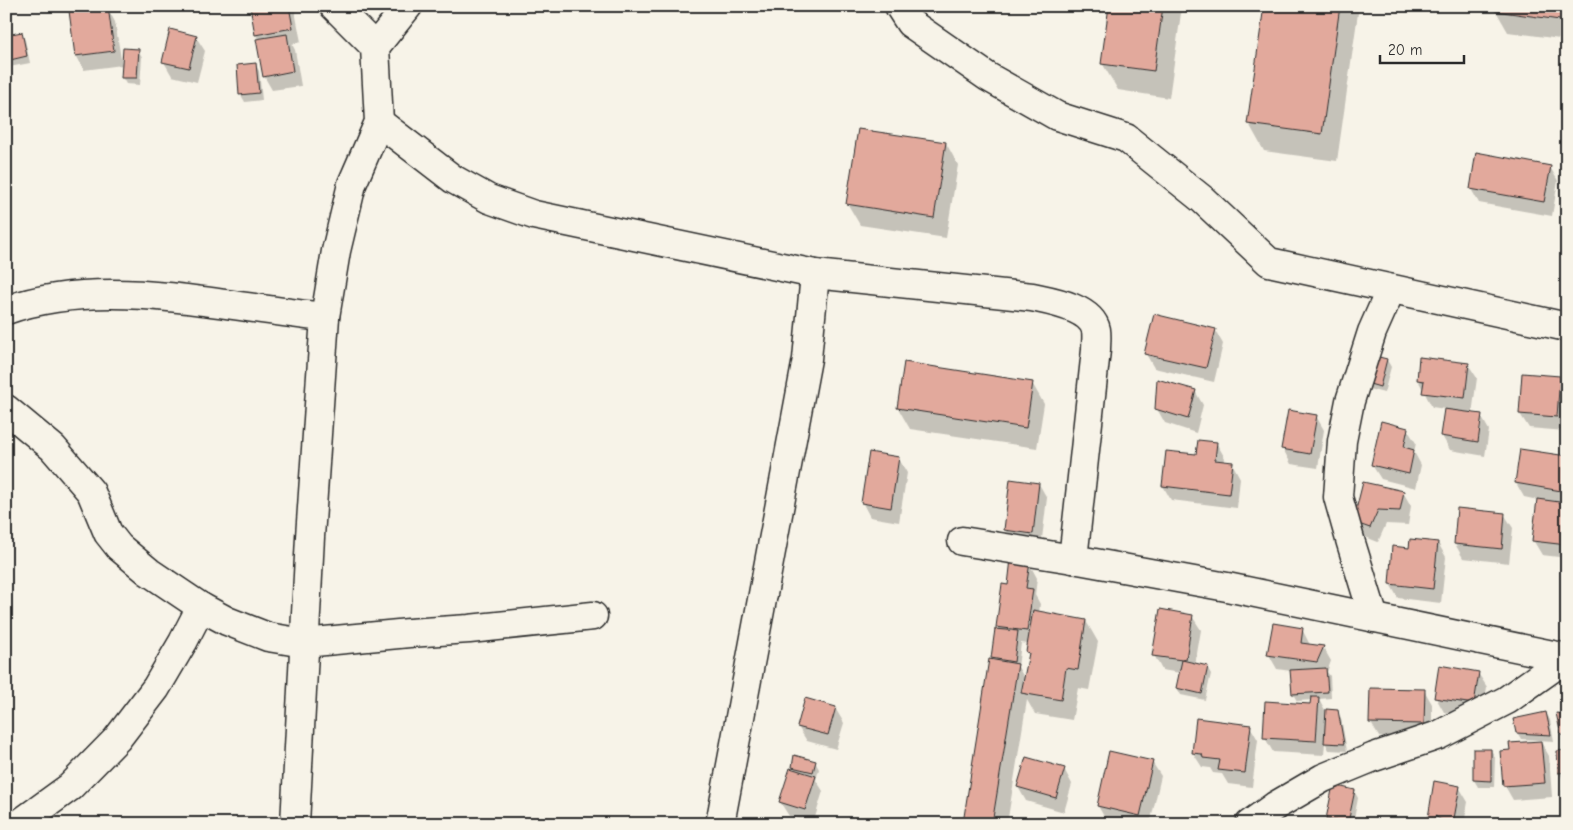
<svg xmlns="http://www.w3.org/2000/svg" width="1573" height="830" viewBox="0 0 1573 830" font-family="'Comic Neue',sans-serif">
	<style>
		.shadow { fill: #0003; fill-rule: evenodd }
		.building { fill: #e2a99c; stroke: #2b2b2b }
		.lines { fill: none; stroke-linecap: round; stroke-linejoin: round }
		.minor-casing { stroke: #2b2b2b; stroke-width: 31 }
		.minor { stroke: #f7f3e8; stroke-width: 28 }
	</style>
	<rect width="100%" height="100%" fill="#f7f3e8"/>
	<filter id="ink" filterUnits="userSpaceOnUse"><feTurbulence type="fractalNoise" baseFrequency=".02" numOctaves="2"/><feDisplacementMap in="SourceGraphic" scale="10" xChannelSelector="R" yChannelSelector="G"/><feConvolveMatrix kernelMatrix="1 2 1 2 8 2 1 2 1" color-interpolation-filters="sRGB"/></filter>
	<g filter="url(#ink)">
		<g class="shadow">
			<path d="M154,6H174L173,10L155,8Z"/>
			<path d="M251,6H294L301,42L292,44L295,50L301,86L272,90L264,76L259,40L256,35Z"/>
			<path d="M1110,6H1182L1169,98L1118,90L1102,63Z"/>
			<path d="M1266,6H1359L1337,161L1264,151L1249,124Z"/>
			<path d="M1567,6V40L1508,32L1496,11Z"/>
			<path d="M107,7L115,22L122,65L84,70L76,55Z"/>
			<path d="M21,33L25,40L30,63L9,67L6,63V36Z"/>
			<path d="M196,37L205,51L197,82L172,76L164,62Z"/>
			<path d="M138,50L142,57L140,85L126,84L122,77Z"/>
			<path d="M255,64L259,71L262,100L245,102L241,95Z"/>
			<path d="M946,143L958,165L946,238L860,225L847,203Z"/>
			<path d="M1550,167L1558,181L1552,216L1479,203L1471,189Z"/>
			<path d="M1215,330L1223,344L1214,382L1154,368L1146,354Z"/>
			<path d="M1387,360L1391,367L1384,393L1361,387Z"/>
			<path d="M1468,364L1477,378L1472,414L1481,416L1489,430L1485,456L1450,450L1442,436L1445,409L1432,407L1418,380Z"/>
			<path d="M1559,377L1567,391L1565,431L1529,428L1520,414Z"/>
			<path d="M1032,383L1044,404L1037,448L910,429L898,408Z"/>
			<path d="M1195,391L1203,405L1196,433L1165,423L1157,409Z"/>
			<path d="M1316,416L1324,430L1318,468L1291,464L1283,449Z"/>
			<path d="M1407,429L1416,443L1414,452L1421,465L1416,488L1381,479L1372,465Z"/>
			<path d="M1217,444L1225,458L1224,462L1232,463L1240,478L1237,508L1171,500L1163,486L1197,455Z"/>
			<path d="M1567,457V558L1542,555L1533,540L1538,500L1524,497L1516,483Z"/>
			<path d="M899,459L907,473L899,522L870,517L862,502Z"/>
			<path d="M1039,484L1047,498L1041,547L1013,544L1005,530Z"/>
			<path d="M1403,492L1411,506L1408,525L1386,524L1378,542L1363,536L1354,522Z"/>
			<path d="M1504,514L1513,528L1509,563L1463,558L1455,544Z"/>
			<path d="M1438,543L1446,557L1441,603L1398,598L1390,584Z"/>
			<path d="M1029,563L1037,578L1035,595L1040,604L1039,613L1086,621L1098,642L1089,690L1078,688L1072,720L1035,714L1027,700L1007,824H965L995,662L993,658L999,630L997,627L1009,586ZM1021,643L1028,644L1027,652L1029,656L1025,679L1018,667Z"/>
			<path d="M1192,616L1201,630L1195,665L1207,667L1211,674L1205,700L1181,695L1177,688L1180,673L1162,670L1154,655Z"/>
			<path d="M1302,629L1310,645L1323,647L1331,661L1327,672L1330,676L1331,698L1319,699L1325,710L1337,711L1341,718L1347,751L1329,750L1325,742L1324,755L1273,752L1265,738L1311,705L1312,700L1297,701L1293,694L1291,671L1277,669L1269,655Z"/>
			<path d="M1478,673L1487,687L1482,718L1444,712L1436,698Z"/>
			<path d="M1424,690L1432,704V738L1379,737L1371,723Z"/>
			<path d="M1567,701V743L1562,734Z"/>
			<path d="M835,708L844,723L836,749L807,741L798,727Z"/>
			<path d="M1546,713L1550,720L1554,741L1521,739L1517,732Z"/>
			<path d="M1250,726L1258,740L1252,787L1228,784L1222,774L1213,773L1210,768L1202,767L1193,753Z"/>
			<path d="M1541,742L1549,756L1552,797L1513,800L1505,786L1502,752Z"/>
			<path d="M1491,750L1495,757L1494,787H1478L1474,780Z"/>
			<path d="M1567,752V779H1563L1559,772Z"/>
			<path d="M815,762L819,769L816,780L823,791L813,824L789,816L780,802L796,771L793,766Z"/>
			<path d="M1152,762L1161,776L1150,824H1120L1106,820L1098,806Z"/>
			<path d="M1064,769L1072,784L1064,812L1026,801L1018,787Z"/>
			<path d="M1459,787L1468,802L1464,824H1428Z"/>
			<path d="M1354,791L1358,798L1353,824H1330L1327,818Z"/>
		</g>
		<g class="building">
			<path d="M108,6L114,51L75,56L69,11Z"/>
			<path d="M250,6H289L293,28L255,35Z"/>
			<path d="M1109,6H1163L1154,71L1101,64Z"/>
			<path d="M1264,6H1340L1322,134L1247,124Z"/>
			<path d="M1495,6H1567V21L1495,11Z"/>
			<path d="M170,29L197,36L189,68L162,62Z"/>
			<path d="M22,32L27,56L6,61V35Z"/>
			<path d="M287,34L293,71L263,77L256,39Z"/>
			<path d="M123,48L139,49L137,78H121Z"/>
			<path d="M256,63L259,93L239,95L237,65Z"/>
			<path d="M858,129L946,142L934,218L846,204Z"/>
			<path d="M1476,152L1551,166L1544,202L1470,189Z"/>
			<path d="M1154,314L1216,329L1206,368L1144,354Z"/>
			<path d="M1363,353L1387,359L1380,387L1356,380Z"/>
			<path d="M1419,357L1469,363L1465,398L1422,393L1424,381L1417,380Z"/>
			<path d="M904,362L1033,382L1026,428L897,408Z"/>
			<path d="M1522,373L1560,376L1557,417L1519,414Z"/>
			<path d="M1157,379L1196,390L1188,419L1155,409Z"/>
			<path d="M1444,409L1482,414L1478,442L1440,436Z"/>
			<path d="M1288,410L1317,415L1310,454L1281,449Z"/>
			<path d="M1381,421L1408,428L1404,447L1414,450L1409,474L1371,465Z"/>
			<path d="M1198,440L1217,442L1215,460L1233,462L1229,494L1162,486L1166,451L1196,454Z"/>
			<path d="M1520,449L1567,456V492L1515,483Z"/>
			<path d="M869,452L899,457L891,508L861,503Z"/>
			<path d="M1010,479L1039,483L1033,534L1004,530Z"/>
			<path d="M1363,482L1404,491L1400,511L1378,510L1370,528L1353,522Z"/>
			<path d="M1537,499L1567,503V545L1532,541Z"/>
			<path d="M1457,508L1505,513L1502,549L1454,544Z"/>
			<path d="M1410,539L1438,542L1433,589L1389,584L1392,546L1409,548Z"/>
			<path d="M1011,559L1030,562L1026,588L1033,589L1027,631L996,627L1002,584L1008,585Z"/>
			<path d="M1160,609L1193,615L1186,659L1182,660L1152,656Z"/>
			<path d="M1033,610L1086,620L1078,670L1066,668L1061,700L1021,693L1029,653L1026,652Z"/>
			<path d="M1273,623L1303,628L1301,643L1324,646L1317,662L1267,655Z"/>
			<path d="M995,629L1018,631L1014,662L991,658Z"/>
			<path d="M989,659L1018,664L992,824H967L963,823Z"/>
			<path d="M1182,660L1208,666L1202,694L1176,688Z"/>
			<path d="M1439,665L1479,672L1474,704L1434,698Z"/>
			<path d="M1326,668L1328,692L1292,694L1290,670Z"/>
			<path d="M1370,688L1425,689L1424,724L1369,723Z"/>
			<path d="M1311,697H1319L1316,741L1263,738L1265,701L1310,704Z"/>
			<path d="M1566,697H1567V736L1561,735L1556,713L1563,714Z"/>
			<path d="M805,698L836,707L828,735L797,727Z"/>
			<path d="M1326,709L1338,710L1344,744L1324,743Z"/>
			<path d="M1546,712L1551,735L1516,733L1513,719Z"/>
			<path d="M1196,718L1251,725L1245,773L1218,770L1220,760L1203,758L1202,754L1192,753Z"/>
			<path d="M1541,741L1545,783L1503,786L1500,751L1510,750L1509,743Z"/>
			<path d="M1473,749H1491V781L1473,780Z"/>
			<path d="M1567,750V772L1558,773L1557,751Z"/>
			<path d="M1109,751L1153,761L1140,816L1097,806Z"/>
			<path d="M794,755L816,761L813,772L792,767Z"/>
			<path d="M1026,757L1065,768L1056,798L1017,787Z"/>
			<path d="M790,768L816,776L805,810L779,802Z"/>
			<path d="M1434,781L1460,786L1453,824H1442L1443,821L1435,816L1434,824H1427Z"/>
			<path d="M1333,785L1355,790L1348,823L1326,819Z"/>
			<path d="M1563,790H1567V824L1563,823Z"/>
		</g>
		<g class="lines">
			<g class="minor-casing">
				<g id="minor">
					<path d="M334,6L375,47"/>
					<path d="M899,6L910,23L988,77L1057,116L1126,138L1202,199L1269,262L1567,327"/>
					<path d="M379,122L453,179L489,199L534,215L815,274L1032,297C1050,301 1091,307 1096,330C1097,336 1096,344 1096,350L1073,559L1227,587L1567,658"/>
					<path d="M6,310C107,275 222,307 325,317"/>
					<path d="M6,409L53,448L91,492L108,533L119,547L149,572L201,607L227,621L268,637L304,643L409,633L469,629L593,616"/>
					<path d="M962,541L1073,559"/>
					<path d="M1374,618L1351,543L1338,497L1342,441L1350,401L1372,332L1391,289"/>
					<path d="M19,824L70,787L117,739L156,688L183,642L201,607"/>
					<path d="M295,824L310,537L325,317L336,251L352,184L379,122L375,47L408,6"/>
					<path d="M720,824L807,359L815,274"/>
					<path d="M1250,824L1275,806L1323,778L1374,757L1439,735L1507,700L1566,658"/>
				</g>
			</g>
			<use href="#minor" class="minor"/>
		</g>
	</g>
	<rect width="1573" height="830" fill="none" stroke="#f7f3e8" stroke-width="25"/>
	<rect x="12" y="12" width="1548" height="805" fill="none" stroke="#2b2b2b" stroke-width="2" filter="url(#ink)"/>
	<path d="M1380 55v8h84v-8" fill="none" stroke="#2b2b2b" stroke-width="2.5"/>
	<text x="1388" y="55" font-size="15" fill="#2b2b2b" stroke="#f7f3e8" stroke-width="4" paint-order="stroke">20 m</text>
</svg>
